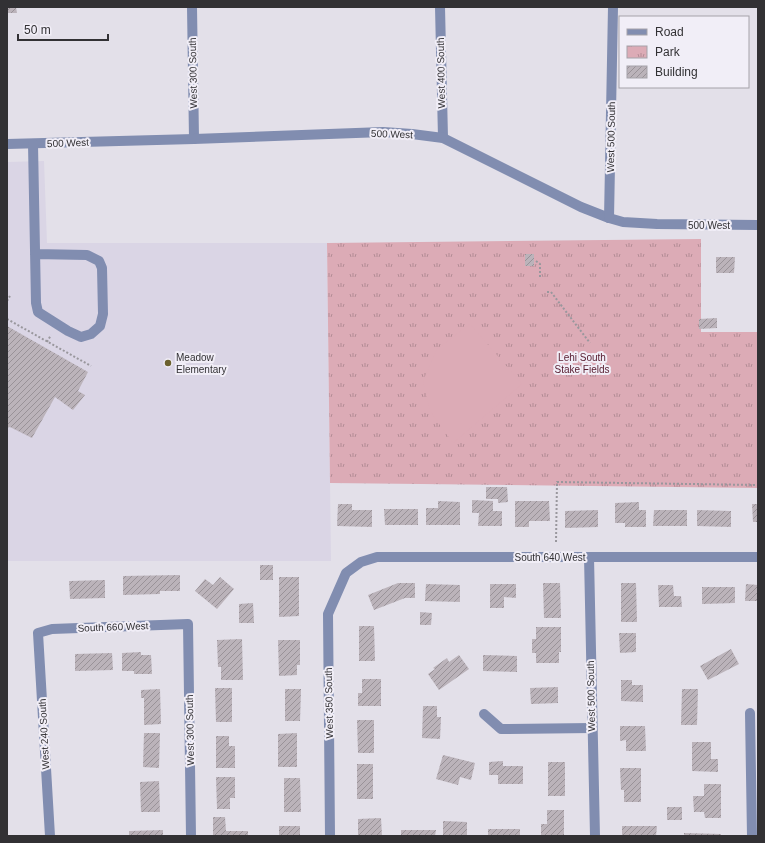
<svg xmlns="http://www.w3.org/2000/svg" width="765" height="843" viewBox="0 0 765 843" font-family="Arial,sans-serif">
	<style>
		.built { fill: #dad5e5 }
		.park { fill: url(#park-tufts) }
		.pitch { fill: #dcabb6 }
		.building { fill: url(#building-hatch) }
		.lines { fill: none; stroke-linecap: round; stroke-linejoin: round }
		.path { stroke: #99979d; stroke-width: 2; stroke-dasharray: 2 2; stroke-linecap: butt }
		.minor { stroke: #818db0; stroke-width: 10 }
		.poi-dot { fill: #6c612e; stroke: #f1eef7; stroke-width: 1.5 }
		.labels { text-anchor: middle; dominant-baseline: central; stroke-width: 4; stroke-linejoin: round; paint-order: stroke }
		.street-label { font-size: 10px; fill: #323134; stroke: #f1eef7 }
		.poi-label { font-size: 10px; fill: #323134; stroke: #f1eef7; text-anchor: start }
		.park-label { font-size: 10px; fill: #561b2e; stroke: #f1eef7 }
	</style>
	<defs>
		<pattern id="park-tufts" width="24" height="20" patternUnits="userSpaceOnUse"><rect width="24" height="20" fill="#dcabb6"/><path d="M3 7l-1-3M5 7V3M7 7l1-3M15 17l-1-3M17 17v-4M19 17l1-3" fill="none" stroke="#b38c95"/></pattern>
		<pattern id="building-hatch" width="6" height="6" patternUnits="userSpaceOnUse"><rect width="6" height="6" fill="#bbb3ba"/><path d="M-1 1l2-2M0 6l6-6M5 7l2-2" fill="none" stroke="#999298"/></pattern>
	</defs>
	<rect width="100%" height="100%" fill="#e3e0e9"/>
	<path class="built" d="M44,161L47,243H327L331,561H7V162Z"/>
	<path class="park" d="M701,239V332H758V488L330,483L327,243Z"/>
	<path class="pitch" d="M470,324L522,384L453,443L430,411L423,381L437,349Z"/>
	<g class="building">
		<path d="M7,7H16L17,13H7Z"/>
		<rect x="525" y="254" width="9" height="12"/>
		<path d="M716,257H735L734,273H716Z"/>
		<path d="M717,318V328L699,329V319Z"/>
		<path d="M7,326L88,372L78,391L85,395L73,410L55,397L32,438L10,427L7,428Z"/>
		<path d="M486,487H507L508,502L498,503V499H486Z"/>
		<path d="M472,500L493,501V511H502V526H478L479,513H472Z"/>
		<path d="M438,501L460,502V525H426V508H438Z"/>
		<path d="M515,501H549L550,521H529V527H515Z"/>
		<path d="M639,502V510H646V527H625V523H615V503Z"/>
		<path d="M338,504H352V510H372V527L337,526Z"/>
		<path d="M752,504H758V522H753Z"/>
		<path d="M384,509H418V525H385Z"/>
		<path d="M598,510V527L565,528V511Z"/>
		<path d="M654,510H687V526H653Z"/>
		<path d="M697,510L731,511V527L697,526Z"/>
		<rect x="260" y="565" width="13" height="15"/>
		<path d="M180,575V591H160V594L123,595V576Z"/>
		<path d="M220,577L234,589L217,609L195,591L205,579L213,585Z"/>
		<path d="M279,577H299V616L279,617Z"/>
		<path d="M105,580V598L70,599L69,581Z"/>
		<path d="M398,583H415V598H405L374,610L368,595Z"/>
		<path d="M543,583H560L561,618H544Z"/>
		<path d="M621,583H636L637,622H621Z"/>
		<path d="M426,584L460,585V602L425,601Z"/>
		<path d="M490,584H516V598L504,597V608H490Z"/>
		<path d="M746,584L758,585V601H745Z"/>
		<path d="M658,585H673L674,596H681L682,607H659Z"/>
		<path d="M702,587H735V603L702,604Z"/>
		<path d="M253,603L254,623H239V604Z"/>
		<path d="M420,612L432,613L431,625H420Z"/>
		<path d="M359,626H374L375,661H359Z"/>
		<path d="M536,627H561V652H559V663H536V653H532V639H536Z"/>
		<path d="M619,633H636V652L620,653Z"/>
		<path d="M242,639L243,680H221V667H218L217,640Z"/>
		<path d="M278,640H300V665H297V675L279,676Z"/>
		<path d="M731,649L739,664L708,680L700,666Z"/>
		<path d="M141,652V655H151L152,674H134V671H122V653Z"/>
		<path d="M112,653L113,670L75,671V654Z"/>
		<path d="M459,655L469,669L439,690L428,674L435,669L433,668L447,658L449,662Z"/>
		<path d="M483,655L517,656V672L483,671Z"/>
		<path d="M362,679H381V706H358V693H362Z"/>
		<path d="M621,680H632V685H643V702L621,701Z"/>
		<path d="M558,687V703L531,704L530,688Z"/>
		<path d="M215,688H232V722H216Z"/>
		<path d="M160,689L161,724L144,725V698H141V690Z"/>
		<path d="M285,689H301L300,721H285Z"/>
		<path d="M682,689H698L697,725H681Z"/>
		<path d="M423,706H437V717H441L440,739L422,738Z"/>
		<path d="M357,720H374V753H358Z"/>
		<path d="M620,726H645L646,751H626V740L620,741Z"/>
		<path d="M144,733H160L159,768L143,767Z"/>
		<path d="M297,733V767H278V734Z"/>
		<path d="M216,736H229V746H235V768H216Z"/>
		<path d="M692,742H711V759H718V772L692,771Z"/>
		<path d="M443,755L475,763L471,780L460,777L458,785L436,779Z"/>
		<path d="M503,761V766H523V784H498V775H489V762Z"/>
		<rect x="548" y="762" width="17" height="34"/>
		<rect x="357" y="764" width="16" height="35"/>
		<path d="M620,768H641V802H624V790H621Z"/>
		<path d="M216,777H235V798H230V809H217Z"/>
		<path d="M284,778H300L301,812H284Z"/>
		<path d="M159,781L160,812H141L140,782Z"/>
		<path d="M704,784H721V818H705L704,812H694L693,796H704Z"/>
		<rect x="667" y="807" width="15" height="13"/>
		<path d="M547,810H564V836H541V824H547Z"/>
		<path d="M213,817H225L226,831H248V836H213Z"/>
		<path d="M381,818L382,836H358V819Z"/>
		<path d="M443,821L467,822V836H443Z"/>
		<rect x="279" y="826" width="21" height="10"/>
		<path d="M622,826H657L656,836H622Z"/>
		<rect x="488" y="829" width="32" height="7"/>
		<path d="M163,830V836H129V831Z"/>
		<path d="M401,830H436L435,836H401Z"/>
		<path d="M684,833L721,834V836H684Z"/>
	</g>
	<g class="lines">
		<g class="path">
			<path d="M536,261L540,264V279"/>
			<path d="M547,292H551L590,343"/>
			<path d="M7,301L10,296"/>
			<path d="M7,319L91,366"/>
			<path d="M47,342L51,335"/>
			<path d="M556,542L557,482L758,485"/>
		</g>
		<g class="minor">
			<path d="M192,7L194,139"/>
			<path d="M440,7L443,138"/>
			<path d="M7,144L194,139L383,132L412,134L443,138L581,207L609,218L623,222L657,224L758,225"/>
			<path d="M33,144L36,303L38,312L68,331L81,337L91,334L100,326L103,314L102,268L99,261L87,255L35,254"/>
			<path d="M609,218L613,7"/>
			<path d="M589,557L595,836"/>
			<path d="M750,713L752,836"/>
			<path d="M484,714L501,729L592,728"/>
			<path d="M50,836L38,633L52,629L188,624L191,836"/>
			<path d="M330,836L328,614L346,573L361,562L377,557H758"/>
		</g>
	</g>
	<circle class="poi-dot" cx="168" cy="363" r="4"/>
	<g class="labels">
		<g class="street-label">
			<text transform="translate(193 73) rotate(-91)">West 300 South</text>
			<text transform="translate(441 73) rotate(-91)">West 400 South</text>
			<text transform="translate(392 134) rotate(2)">500 West</text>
			<text transform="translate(611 137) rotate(-89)">West 500 South</text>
			<text transform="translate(68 143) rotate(-2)">500 West</text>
			<text x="709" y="225">500 West</text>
			<text x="550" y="557">South 640 West</text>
			<text transform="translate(113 627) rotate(-2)">South 660 West</text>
			<text transform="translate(591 696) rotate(-91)">West 500 South</text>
			<text transform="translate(329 703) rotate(-91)">West 350 South</text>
			<text transform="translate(190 730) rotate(-91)">West 300 South</text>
			<text transform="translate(44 734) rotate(-93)">West 240 South</text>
		</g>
		<g class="poi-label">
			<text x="176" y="357">Meadow<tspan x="176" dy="12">Elementary</tspan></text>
		</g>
		<g class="park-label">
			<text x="582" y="357">Lehi South<tspan x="582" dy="12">Stake Fields</tspan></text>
		</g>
	</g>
	<rect width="765" height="843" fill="none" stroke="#323134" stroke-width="16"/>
	<rect x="619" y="16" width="130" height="72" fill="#f1eef7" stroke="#a5a2a9"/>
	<rect x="627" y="29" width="20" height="6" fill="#818db0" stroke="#a5a2a9"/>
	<text x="655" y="36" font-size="12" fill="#323134">Road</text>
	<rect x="627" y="46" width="20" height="12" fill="url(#park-tufts)" stroke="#a5a2a9"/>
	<text x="655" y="56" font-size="12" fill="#323134">Park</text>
	<rect x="627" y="66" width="20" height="12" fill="url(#building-hatch)" stroke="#a5a2a9"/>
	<text x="655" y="76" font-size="12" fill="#323134">Building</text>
	<path d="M18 34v6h90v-6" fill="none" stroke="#323134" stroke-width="2"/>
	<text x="24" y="34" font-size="12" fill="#323134" stroke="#f1eef7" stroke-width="3" paint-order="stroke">50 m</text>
</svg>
